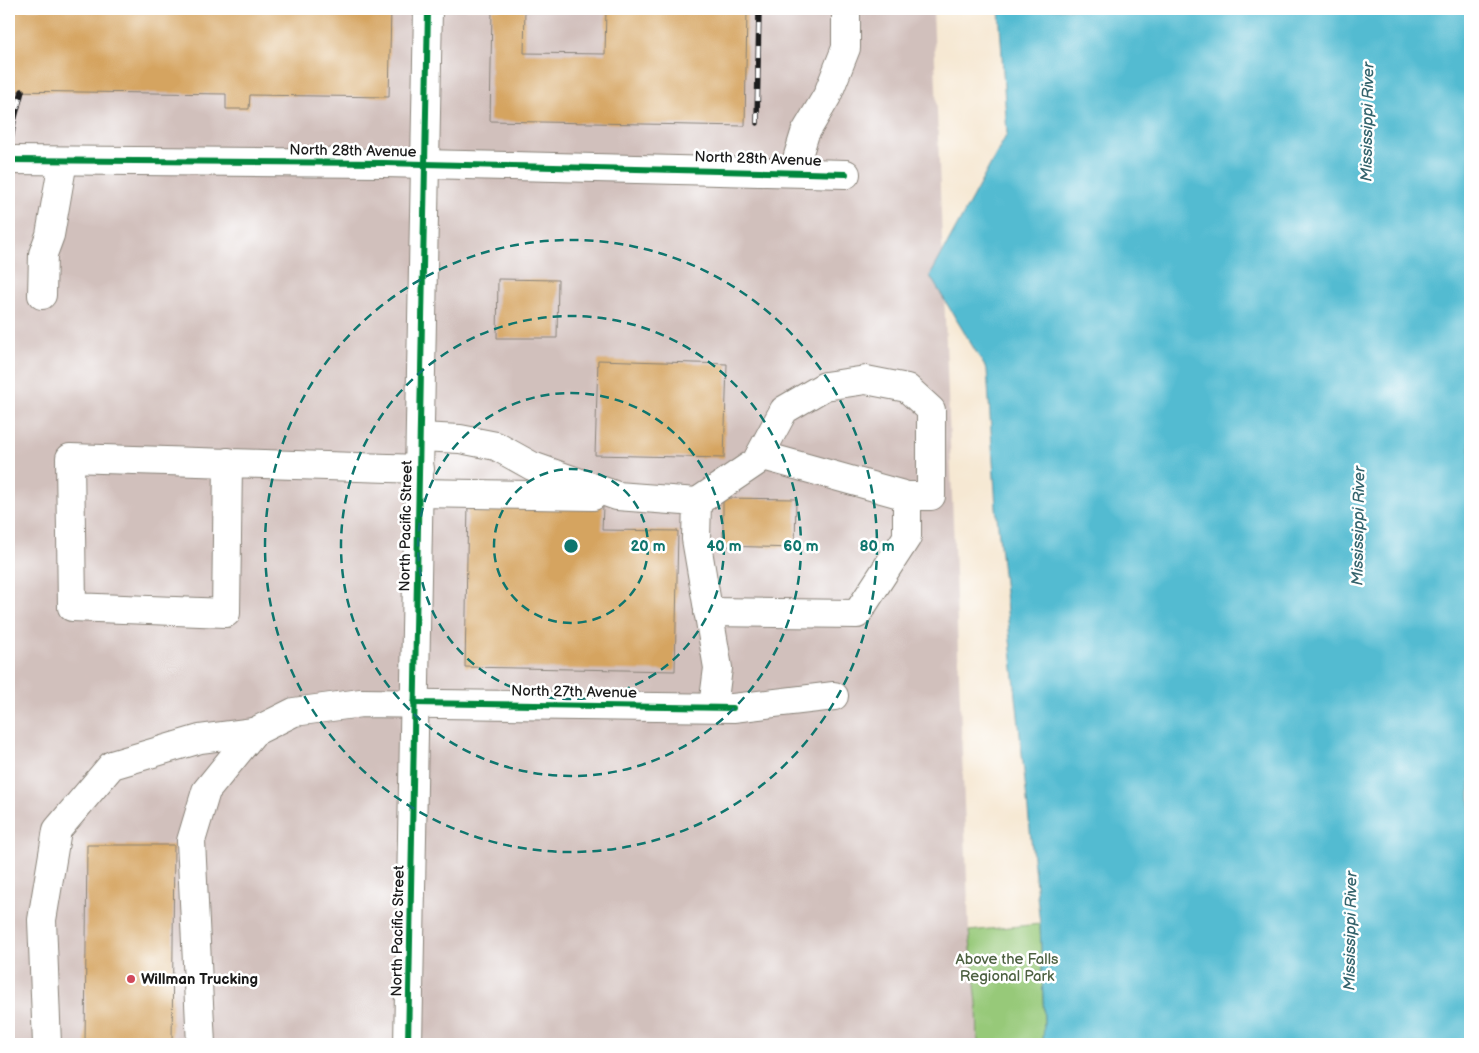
<svg xmlns="http://www.w3.org/2000/svg" width="1479" height="1053" viewBox="0 0 1479 1053" font-family="'Balsamiq Sans',sans-serif">
	<style>
		.industrial { fill: #d1c0bc }
		.green { fill: #97c979; stroke: #5a724a }
		.water { fill: #53bbd1; stroke: #386c76 }
		.building { fill: #d5a460 }
		.lines { fill: none; stroke-linecap: round; stroke-linejoin: round }
		.minor-casing { stroke: #898278; stroke-width: 30 }
		.minor { stroke: #fff; stroke-width: 28 }
		.rail-casing { stroke: #1c1c1c; stroke-width: 5.5 }
		.rail { stroke: #fff; stroke-width: 4; stroke-dasharray: 11; stroke-linecap: butt }
		.cycleway-casing { stroke: #fff; stroke-width: 9 }
		.cycleway { stroke: #00873e; stroke-width: 6 }
		.ring { fill: none; stroke: #0f766e; stroke-width: 2.5; stroke-dasharray: 9 6 }
		.poi-dot { fill: #d1495b; stroke: #fff; stroke-width: 2 }
		.labels { text-anchor: middle; dominant-baseline: central; stroke-width: 5; stroke-linejoin: round; paint-order: stroke }
		.street-label { font-size: 15px; fill: #1c1c1c; stroke: #fff }
		.park-label { font-size: 15px; fill: #4d6141; stroke: #fff }
		.poi-label { font-size: 15px; font-weight: bold; fill: #1c1c1c; stroke: #fff; text-anchor: start }
		.water-label { font-size: 16px; font-style: italic; fill: #35646d; stroke: #fff }
		.centre { fill: #0f766e; stroke: #fff; stroke-width: 2.5 }
		.ring-label { font-size: 15px; text-anchor: middle; font-weight: bold; fill: #0f766e; stroke: #fff; stroke-width: 5; stroke-linejoin: round; paint-order: stroke }
	</style>
	<rect width="100%" height="100%" fill="#fff"/>
	<filter id="ink" filterUnits="userSpaceOnUse"><feTurbulence type="fractalNoise" baseFrequency=".02" numOctaves="2"/><feDisplacementMap in="SourceGraphic" scale="10" xChannelSelector="R" yChannelSelector="G"/><feConvolveMatrix kernelMatrix="1 2 1 2 8 2 1 2 1" color-interpolation-filters="sRGB"/></filter>
	<filter id="wash" filterUnits="userSpaceOnUse"><feTurbulence type="fractalNoise" baseFrequency=".0096" numOctaves="4" result="noise"/><feDisplacementMap in="SourceGraphic" scale="20" xChannelSelector="R" yChannelSelector="G"/><feGaussianBlur stdDeviation="1.12" result="paint"/><feColorMatrix in="noise" values="0 0 0 0 0 0 0 0 0 0 0 0 0 0 0 0 0 1.4 0 .05"/><feComposite in="paint" operator="in"/></filter>
	<g filter="url(#wash)">
		<rect width="100%" height="100%" fill="#f6e8d3"/>
		<path class="industrial" d="M9,9H933L969,931L977,1003L978,1044H9Z"/>
		<path class="green" d="M1040,924L1044,1021L1043,1044H978L977,1003L969,931Z"/>
		<path class="water" d="M999,9H1470V1044H1043L1044,1021L1040,924L996,507L987,370L930,276L1007,134Z"/>
		<g id="blocks">
			<g class="building">
				<path d="M9,9H391L389,97L250,95L249,109H226V94L9,91Z"/>
				<path d="M492,9H525L524,53L605,54L606,9L747,10L745,126L490,121Z"/>
				<path d="M498,279L558,280L557,338H497Z"/>
				<path d="M598,360L727,364L724,458L595,455Z"/>
				<path d="M723,498L796,499L795,548L723,546Z"/>
				<path d="M468,503L603,506L602,530L678,531L675,671L465,667Z"/>
				<path d="M87,845H174L172,1044H85Z"/>
			</g>
		</g>
	</g>
	<g filter="url(#ink)">
		<use href="#blocks" fill-opacity="0" stroke="#898278" stroke-width="1"/>
		<g class="lines">
			<g class="minor-casing">
				<g id="minor">
					<path d="M9,160L384,163L846,174"/>
					<path d="M793,172L805,133L827,96L846,48V9"/>
					<path d="M42,295L43,254L50,235L63,161"/>
					<path d="M420,437L460,439L496,446L532,466L617,496L697,502L696,539L718,668L713,707"/>
					<path d="M760,455L907,496"/>
					<path d="M228,462L226,613L72,607L70,458L420,469"/>
					<path d="M419,493L593,496"/>
					<path d="M697,502L756,462L784,410L825,386L866,380L907,388L931,410V496H907V537L857,614L708,612"/>
					<path d="M47,1044L42,920L57,830L112,765L200,739L254,732"/>
					<path d="M201,1044L191,841L206,791L254,732L294,712L361,703L733,708L834,696"/>
					<path d="M408,1044L428,9"/>
				</g>
			</g>
			<use href="#minor" class="minor"/>
			<g class="rail-casing">
				<g id="rail">
					<path d="M757,123L759,9"/>
					<path d="M9,152L14,121L22,91"/>
				</g>
			</g>
			<use href="#rail" class="rail"/>
			<g class="cycleway-casing">
				<g id="cycleway">
					<path d="M9,160L384,163L846,174"/>
					<path d="M414,703L733,708"/>
					<path d="M408,1044L428,9"/>
				</g>
			</g>
			<use href="#cycleway" class="cycleway"/>
		</g>
	</g>
	<g class="ring">
		<circle cx="571" cy="546" r="77"/>
		<circle cx="571" cy="546" r="153"/>
		<circle cx="571" cy="546" r="230"/>
		<circle cx="571" cy="546" r="306"/>
	</g>
	<circle class="poi-dot" cx="131" cy="979" r="5"/>
	<g class="labels">
		<g class="street-label">
			<text transform="translate(353 151) rotate(1)">North 28th Avenue</text>
			<text transform="translate(758 159) rotate(2)">North 28th Avenue</text>
			<text transform="translate(406 526) rotate(-89)">North Pacific Street</text>
			<text transform="translate(574 692) rotate(1)">North 27th Avenue</text>
			<text transform="translate(398 931) rotate(-89)">North Pacific Street</text>
		</g>
		<g class="park-label">
			<text x="1007" y="959">Above the Falls<tspan x="1007" dy="17">Regional Park</tspan></text>
		</g>
		<g class="poi-label">
			<text x="141" y="979">Willman Trucking</text>
		</g>
		<g class="water-label">
			<text transform="translate(1368 122) rotate(-89)">Mississippi River</text>
			<text transform="translate(1359 526) rotate(-89)">Mississippi River</text>
			<text transform="translate(1351 931) rotate(-89)">Mississippi River</text>
		</g>
	</g>
	<circle cx="571" cy="546" r="8" class="centre"/>
	<g class="ring-label">
		<text x="648" y="551">20 m</text>
		<text x="724" y="551">40 m</text>
		<text x="801" y="551">60 m</text>
		<text x="877" y="551">80 m</text>
	</g>
	<rect width="1479" height="1053" fill="none" stroke="#fff" stroke-width="30"/>
</svg>
